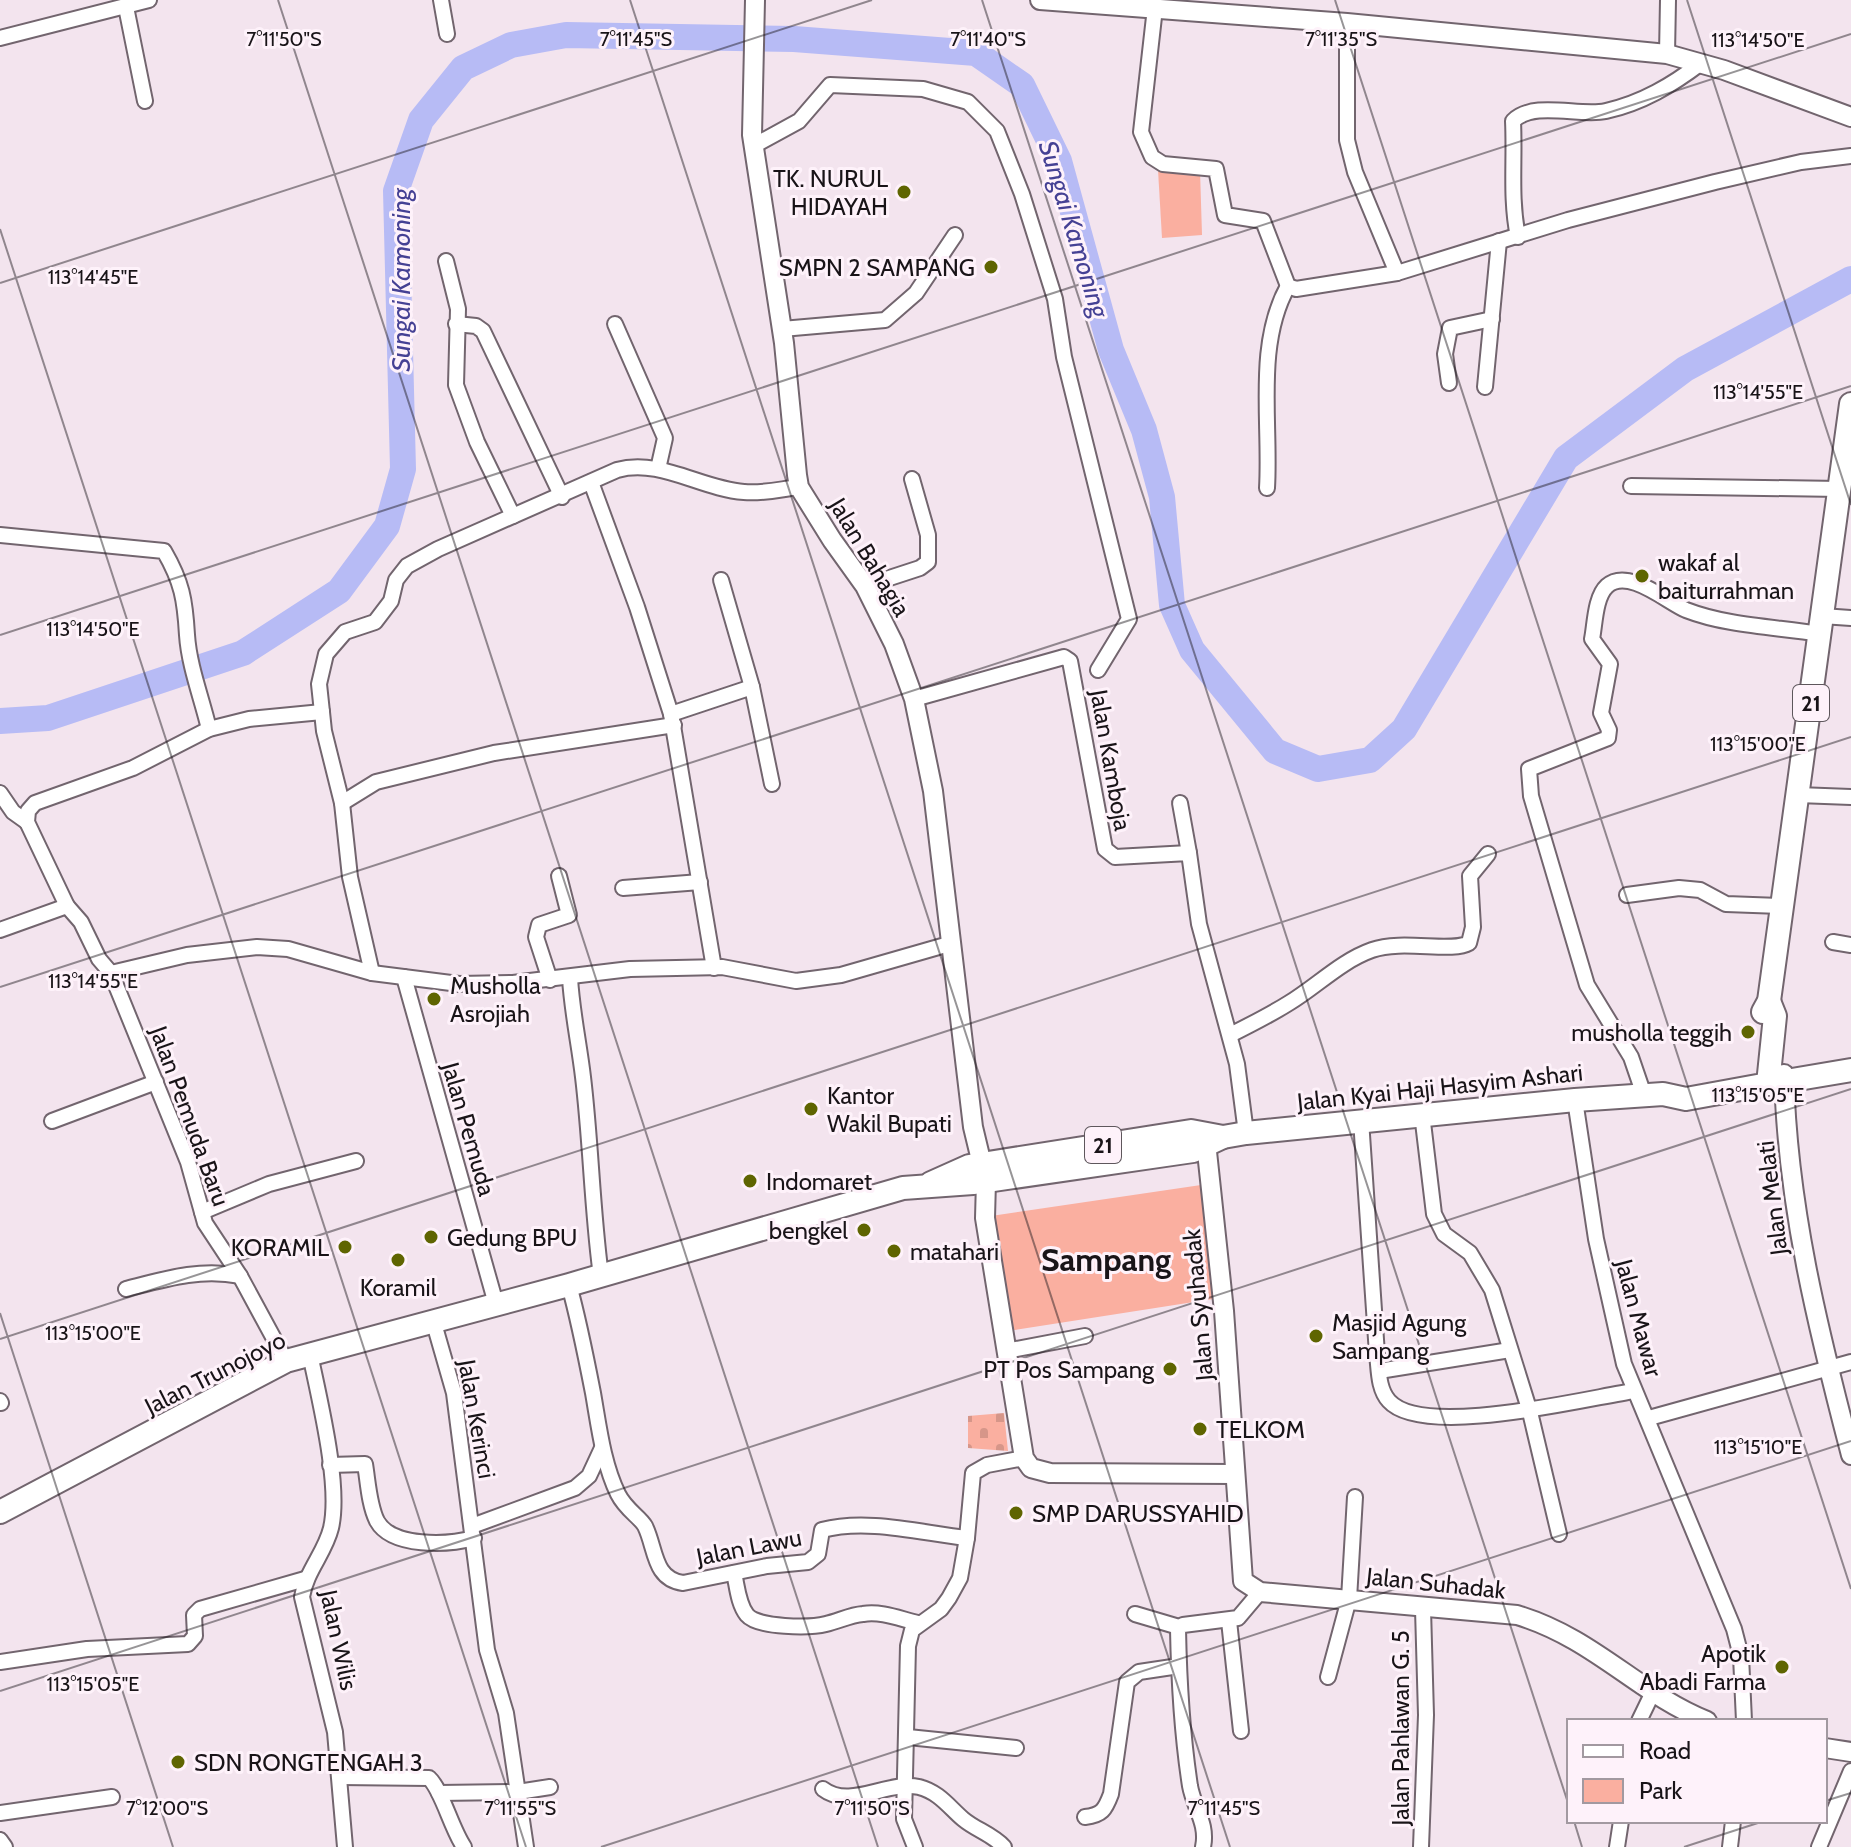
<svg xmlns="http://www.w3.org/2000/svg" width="1851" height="1847" viewBox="0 0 1851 1847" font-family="Cabin,sans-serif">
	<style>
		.cemetery { fill: url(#cemetery-stones) }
		.green { fill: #faafa0 }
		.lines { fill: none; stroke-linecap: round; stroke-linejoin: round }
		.river { stroke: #b7bbf5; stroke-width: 26 }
		.minor-casing { stroke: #72656e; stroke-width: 18 }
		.tertiary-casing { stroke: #72656e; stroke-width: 22 }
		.primary-casing { stroke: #72656e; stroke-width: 26 }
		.trunk-casing { stroke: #72656e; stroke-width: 26 }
		.minor { stroke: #fff; stroke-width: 14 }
		.tertiary { stroke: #fff; stroke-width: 18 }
		.primary { stroke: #fff; stroke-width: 22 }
		.trunk { stroke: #fff; stroke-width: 22 }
		.ticks { fill: none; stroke: #191418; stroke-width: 2; stroke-opacity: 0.45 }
		.poi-dot { fill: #5f6501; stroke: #fef2fa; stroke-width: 3 }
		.labels { text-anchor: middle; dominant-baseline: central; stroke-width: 6; stroke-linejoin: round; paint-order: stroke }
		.shield { fill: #fef2fa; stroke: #5e575c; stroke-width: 2 }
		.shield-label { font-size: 22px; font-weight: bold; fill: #191418 }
		.poi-label { font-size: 24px; fill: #191418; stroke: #fef2fa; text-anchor: start }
		.street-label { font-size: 24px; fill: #191418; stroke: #fef2fa }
		.water-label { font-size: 26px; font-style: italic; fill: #454194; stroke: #fef2fa }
		.district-label { font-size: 32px; font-weight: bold; fill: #191418; stroke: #fef2fa }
		.ticks-label { font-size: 20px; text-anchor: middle; fill: #191418; stroke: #fef2fa; stroke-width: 6; stroke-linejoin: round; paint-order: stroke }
	</style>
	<defs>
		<pattern id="cemetery-stones" width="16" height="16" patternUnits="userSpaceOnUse" patternTransform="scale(2)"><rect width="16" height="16" fill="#faafa0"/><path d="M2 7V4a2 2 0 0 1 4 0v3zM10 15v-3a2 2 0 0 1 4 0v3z" fill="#d69689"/></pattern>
	</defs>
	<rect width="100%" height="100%" fill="#f3e4ee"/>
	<path class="cemetery" d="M1004,1413L1008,1451L968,1448V1416Z"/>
	<g class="green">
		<path d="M1158,170H1200L1202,235L1162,238Z"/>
		<path d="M1201,1185L1213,1299L1008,1331L991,1216Z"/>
	</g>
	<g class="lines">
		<path class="river" d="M0,721L48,718L243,653L339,591L387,526L403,469L396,191L421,120L463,68L511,45L566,35L794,39L976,53L1022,85L1059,161L1111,350L1144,430L1162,497L1172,605L1192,650L1275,751L1318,769L1370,760L1404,729L1566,458L1685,369L1851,279"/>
		<g class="minor-casing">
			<g id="minor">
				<path d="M441,0L447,34"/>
				<path d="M126,7L145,101"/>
				<path d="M1155,8L1141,132L1152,157L1163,164L1216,169L1225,215L1263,221L1288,286L1296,289L1397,273L1568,220L1715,182L1801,162L1851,156"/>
				<path d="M1347,23V140L1355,172L1397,273"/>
				<path d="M0,38L149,0"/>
				<path d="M1667,54L1668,0"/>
				<path d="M755,145L799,121L830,85L923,89L968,102L997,131L1022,194L1055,299L1064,357L1129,619L1098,670"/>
				<path d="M1518,237C1510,197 1515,161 1513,121C1534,100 1580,117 1606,111C1642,103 1672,85 1701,63"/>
				<path d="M446,261L458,309L456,385L477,442L513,516"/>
				<path d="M456,324L476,326L483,331L562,497"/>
				<path d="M615,324L665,438L658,469"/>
				<path d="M782,329L885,320L916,293L955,235"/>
				<path d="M1449,383L1445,354L1450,328L1492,319"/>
				<path d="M1485,387L1499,241"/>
				<path d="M591,482L637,607L671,714L714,968"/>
				<path d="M1631,486L1840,489"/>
				<path d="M1267,488C1271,422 1255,345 1288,286"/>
				<path d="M0,535L164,551C182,582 185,600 187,635C189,666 202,699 209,729"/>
				<path d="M721,580L752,687"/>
				<path d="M865,586L920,568L928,562V535L912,479"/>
				<path d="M1822,616L1851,618"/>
				<path d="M914,699L1064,657L1070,661L1105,849L1115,857L1189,853L1199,924L1237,1064L1246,1133"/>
				<path d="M671,714L752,687L772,784"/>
				<path d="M0,793L13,812L27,822"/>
				<path d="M1798,795L1851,797"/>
				<path d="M342,803L376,782L494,753L674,725"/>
				<path d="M1180,803L1189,853"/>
				<path d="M623,888L700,882"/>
				<path d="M1627,895L1679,888L1700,890L1726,904L1782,906"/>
				<path d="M67,906L27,822L28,811L35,803L133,768L209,729L249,719L322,712"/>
				<path d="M0,930L67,906L81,922L99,959L111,973L188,1162L205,1223L240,1276L286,1361"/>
				<path d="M1833,942L1851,945"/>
				<path d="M111,973L187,955L257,947L288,949L372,973L459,984L513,983L630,969L722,967L796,981L841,975L949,944"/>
				<path d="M372,973L350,877L342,803L324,731L319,684L326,654L345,632L375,622L391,601L396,580L407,566L438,549L617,470C660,458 701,489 744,492C762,494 781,489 799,487"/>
				<path d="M404,977L496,1304"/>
				<path d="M570,978C572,1012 579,1043 583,1077C591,1143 592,1210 601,1276"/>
				<path d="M550,980L536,937L539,925L569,915L559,876"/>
				<path d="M1230,1035C1250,1025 1270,1015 1289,1003C1317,986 1341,961 1372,950C1402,939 1452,953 1469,943L1473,927L1470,876L1488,854"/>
				<path d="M1644,1095L1631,1057L1587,985L1531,796L1529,769L1608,738L1609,730L1601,713L1610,664L1592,639C1595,624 1595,597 1607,586C1628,567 1667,602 1686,610C1727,626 1777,627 1820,634"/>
				<path d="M1575,1100L1596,1239L1624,1364L1734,1629L1741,1656L1744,1721"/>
				<path d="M1422,1114L1434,1214L1444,1234L1470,1253L1492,1290L1530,1412L1559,1534"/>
				<path d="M1361,1120L1377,1354C1379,1370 1378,1389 1389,1401C1423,1439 1587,1398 1634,1391"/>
				<path d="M52,1121L156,1082"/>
				<path d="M202,1212L269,1184L356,1161"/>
				<path d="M569,1285C579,1321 586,1357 593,1393C599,1427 603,1463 618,1494C626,1510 640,1517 645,1526C656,1548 653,1579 683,1583L767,1566L808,1562L818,1554L822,1530C867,1518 921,1533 967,1538L973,1473L987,1465L1024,1458"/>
				<path d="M126,1289C165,1279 200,1268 240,1276"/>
				<path d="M433,1320L454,1393L487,1650L506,1713L526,1847"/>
				<path d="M1006,1351L1085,1336"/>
				<path d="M310,1354C319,1398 341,1485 331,1528C325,1553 306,1571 302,1597L335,1732L345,1847"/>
				<path d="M1379,1371L1510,1350"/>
				<path d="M0,1401L1,1403"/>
				<path d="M1649,1418L1851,1362"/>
				<path d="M330,1465L365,1464C368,1482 369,1505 377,1521C392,1548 448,1545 474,1538"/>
				<path d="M472,1526L575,1488L589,1476L602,1448"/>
				<path d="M734,1573C737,1585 738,1604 747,1615C758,1628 810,1628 826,1624C839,1621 850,1615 863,1614C882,1611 900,1619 918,1623"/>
				<path d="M1135,1614L1179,1627"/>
				<path d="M1229,1621L1241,1731"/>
				<path d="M0,1662L87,1649L188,1644L195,1636L194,1615L200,1609L305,1579"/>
				<path d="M1328,1677L1349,1599L1355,1497"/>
				<path d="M1639,1721L1654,1690"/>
				<path d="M908,1737L1016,1748"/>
				<path d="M340,1777L429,1778C442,1790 451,1828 464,1847"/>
				<path d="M823,1789C850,1810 888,1780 919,1787C939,1792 949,1807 963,1819C976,1830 992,1834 1004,1847"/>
				<path d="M439,1793L518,1792L550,1787"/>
				<path d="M0,1813L112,1797"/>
				<path d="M1085,1817C1102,1815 1105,1810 1111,1794L1127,1682L1139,1672L1179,1666"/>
				<path d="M0,1840L5,1847"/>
				<path d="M915,1847L904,1819L908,1646L912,1630L941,1609L949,1598L960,1578L967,1538"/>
				<path d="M1203,1847C1208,1824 1194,1808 1190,1786C1182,1734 1179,1682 1178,1629L1183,1625L1238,1618L1260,1592"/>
				<path d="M1421,1847L1426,1715L1423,1609"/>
				<path d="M1617,1847L1621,1821"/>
				<path d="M1730,1847L1733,1821"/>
				<path d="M1819,1847L1851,1771"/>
			</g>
		</g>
		<g class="tertiary-casing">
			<g id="tertiary">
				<path d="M755,0L752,135L784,343L797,475L799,487L832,540L865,586L894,644L914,699L933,791L973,1127L986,1181L985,1218L1024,1458L1031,1468L1050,1473L1233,1474"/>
				<path d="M1040,0L1347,23L1667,54L1724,70L1851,117"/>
				<path d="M1784,1074C1787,1205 1818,1329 1851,1455"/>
				<path d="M1205,1133L1224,1311L1243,1581L1260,1592L1517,1615C1594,1638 1639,1694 1707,1721"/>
				<path d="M1825,1748L1851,1752"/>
			</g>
		</g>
		<g class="primary-casing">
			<path id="primary" d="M1768,1084L1851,1070"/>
		</g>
		<g class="trunk-casing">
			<g id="trunk">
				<path d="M1763,1012L1769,1001L1851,404"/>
				<path d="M931,1183L969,1166L1191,1131L1223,1137"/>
				<path d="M0,1512L286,1361L569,1285L903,1188L973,1183L1193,1151L1223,1137L1246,1133L1575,1100L1663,1094L1686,1099L1768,1084L1775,1016L1769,1001"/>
			</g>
		</g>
		<use href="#minor" class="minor"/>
		<use href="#tertiary" class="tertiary"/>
		<use href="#primary" class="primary"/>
		<use href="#trunk" class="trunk"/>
	</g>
	<path class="ticks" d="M278,0L878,1847M630,0L1230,1847M982,0L1569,1806M1335,0L1851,1589M1687,0L1851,505M0,229L526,1847M0,283L872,0M0,635L1851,34M0,987L1851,386M0,1313L173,1847M0,1339L1851,737M0,1691L1851,1089M1825,1801L1851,1793M1574,1821L1582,1847M601,1847L1851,1441M1684,1847L1764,1821"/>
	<g class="poi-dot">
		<circle cx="904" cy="192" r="8"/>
		<circle cx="991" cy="267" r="8"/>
		<circle cx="1642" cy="576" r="8"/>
		<circle cx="434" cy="999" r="8"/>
		<circle cx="1748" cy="1032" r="8"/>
		<circle cx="811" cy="1109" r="8"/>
		<circle cx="750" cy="1181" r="8"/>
		<circle cx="864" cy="1230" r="8"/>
		<circle cx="431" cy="1237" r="8"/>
		<circle cx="345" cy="1247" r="8"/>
		<circle cx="894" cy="1251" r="8"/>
		<circle cx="398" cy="1260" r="8"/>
		<circle cx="1316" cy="1336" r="8"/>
		<circle cx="1170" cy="1369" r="8"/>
		<circle cx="1200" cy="1429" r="8"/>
		<circle cx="1016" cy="1513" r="8"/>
		<circle cx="1782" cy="1667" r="8"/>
		<circle cx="178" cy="1762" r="8"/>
	</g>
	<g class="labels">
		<g class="shield">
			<rect x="1793" y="685" width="36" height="36" rx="6"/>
			<rect x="1085" y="1127" width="36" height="36" rx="6"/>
		</g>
		<g class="shield-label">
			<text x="1811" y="703">21</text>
			<text x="1103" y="1145">21</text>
		</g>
		<g class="poi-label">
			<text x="888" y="178" text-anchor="end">TK. NURUL<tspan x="888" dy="28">HIDAYAH</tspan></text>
			<text x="975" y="267" text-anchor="end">SMPN 2 SAMPANG</text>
			<text x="1658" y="562">wakaf al<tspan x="1658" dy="28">baiturrahman</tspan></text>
			<text x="450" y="985">Musholla<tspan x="450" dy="28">Asrojiah</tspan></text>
			<text x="1732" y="1032" text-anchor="end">musholla teggih</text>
			<text x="827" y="1095">Kantor<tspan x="827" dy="28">Wakil Bupati</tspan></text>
			<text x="766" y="1181">Indomaret</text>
			<text x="848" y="1230" text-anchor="end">bengkel</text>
			<text x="447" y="1237">Gedung BPU</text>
			<text x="329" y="1247" text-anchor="end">KORAMIL</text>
			<text x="910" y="1251">matahari</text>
			<text x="398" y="1287" text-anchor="middle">Koramil</text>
			<text x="1332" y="1322">Masjid Agung<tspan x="1332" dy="28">Sampang</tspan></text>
			<text x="1154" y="1369" text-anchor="end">PT Pos Sampang</text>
			<text x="1216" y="1429">TELKOM</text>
			<text x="1032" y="1513">SMP DARUSSYAHID</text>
			<text x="1766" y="1653" text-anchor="end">Apotik<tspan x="1766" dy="28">Abadi Farma</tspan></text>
			<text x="194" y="1762">SDN RONGTENGAH 3</text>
		</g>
		<g class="street-label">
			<text transform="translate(870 557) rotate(59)">Jalan Bahagia</text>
			<text transform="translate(1111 760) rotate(80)">Jalan Kamboja</text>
			<text transform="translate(1440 1087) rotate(-6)">Jalan Kyai Haji Hasyim Ashari</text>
			<text transform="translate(190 1116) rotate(70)">Jalan Pemuda Baru</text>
			<text transform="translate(469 1129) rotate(74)">Jalan Pemuda</text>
			<text transform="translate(1772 1198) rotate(-97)">Jalan Melati</text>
			<text transform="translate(1198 1305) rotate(-95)">Jalan Syuhadak</text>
			<text transform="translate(1639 1318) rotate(75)">Jalan Mawar</text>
			<text transform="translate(215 1373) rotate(-27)">Jalan Trunojoyo</text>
			<text transform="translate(477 1419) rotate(80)">Jalan Kerinci</text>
			<text transform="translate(749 1547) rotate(-11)">Jalan Lawu</text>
			<text transform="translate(1436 1583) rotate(6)">Jalan Suhadak</text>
			<text transform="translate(339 1640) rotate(78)">Jalan Wilis</text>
			<text transform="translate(1400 1728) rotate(-90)">Jalan Pahlawan G. 5</text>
		</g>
		<g class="water-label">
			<text transform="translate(1074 229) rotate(73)">Sungai Kamoning</text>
			<text transform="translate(401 280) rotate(-90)">Sungai Kamoning</text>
		</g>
		<g class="district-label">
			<text x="1106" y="1259">Sampang</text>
		</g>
	</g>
	<g class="ticks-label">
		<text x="284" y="46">7°11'50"S</text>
		<text x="636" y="46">7°11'45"S</text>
		<text x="988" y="46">7°11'40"S</text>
		<text x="1341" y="46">7°11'35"S</text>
		<text x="1758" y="47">113°14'50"E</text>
		<text x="93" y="284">113°14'45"E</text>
		<text x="1758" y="399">113°14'55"E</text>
		<text x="93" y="636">113°14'50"E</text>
		<text x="1758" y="751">113°15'00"E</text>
		<text x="93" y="988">113°14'55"E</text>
		<text x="1758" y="1102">113°15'05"E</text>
		<text x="93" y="1340">113°15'00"E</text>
		<text x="1758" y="1454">113°15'10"E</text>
		<text x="93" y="1691">113°15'05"E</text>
		<text x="167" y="1815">7°12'00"S</text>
		<text x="520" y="1815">7°11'55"S</text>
		<text x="872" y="1815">7°11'50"S</text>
		<text x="1224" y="1815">7°11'45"S</text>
	</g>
	<rect x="1567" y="1719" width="260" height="104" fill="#fef2fa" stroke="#a299a0" stroke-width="2"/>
	<rect x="1583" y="1745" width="40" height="12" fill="#ffffff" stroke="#a299a0" stroke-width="2"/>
	<text x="1639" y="1759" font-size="24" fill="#191418">Road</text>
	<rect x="1583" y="1779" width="40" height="24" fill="#faafa0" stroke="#a299a0" stroke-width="2"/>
	<text x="1639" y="1799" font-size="24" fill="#191418">Park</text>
</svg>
